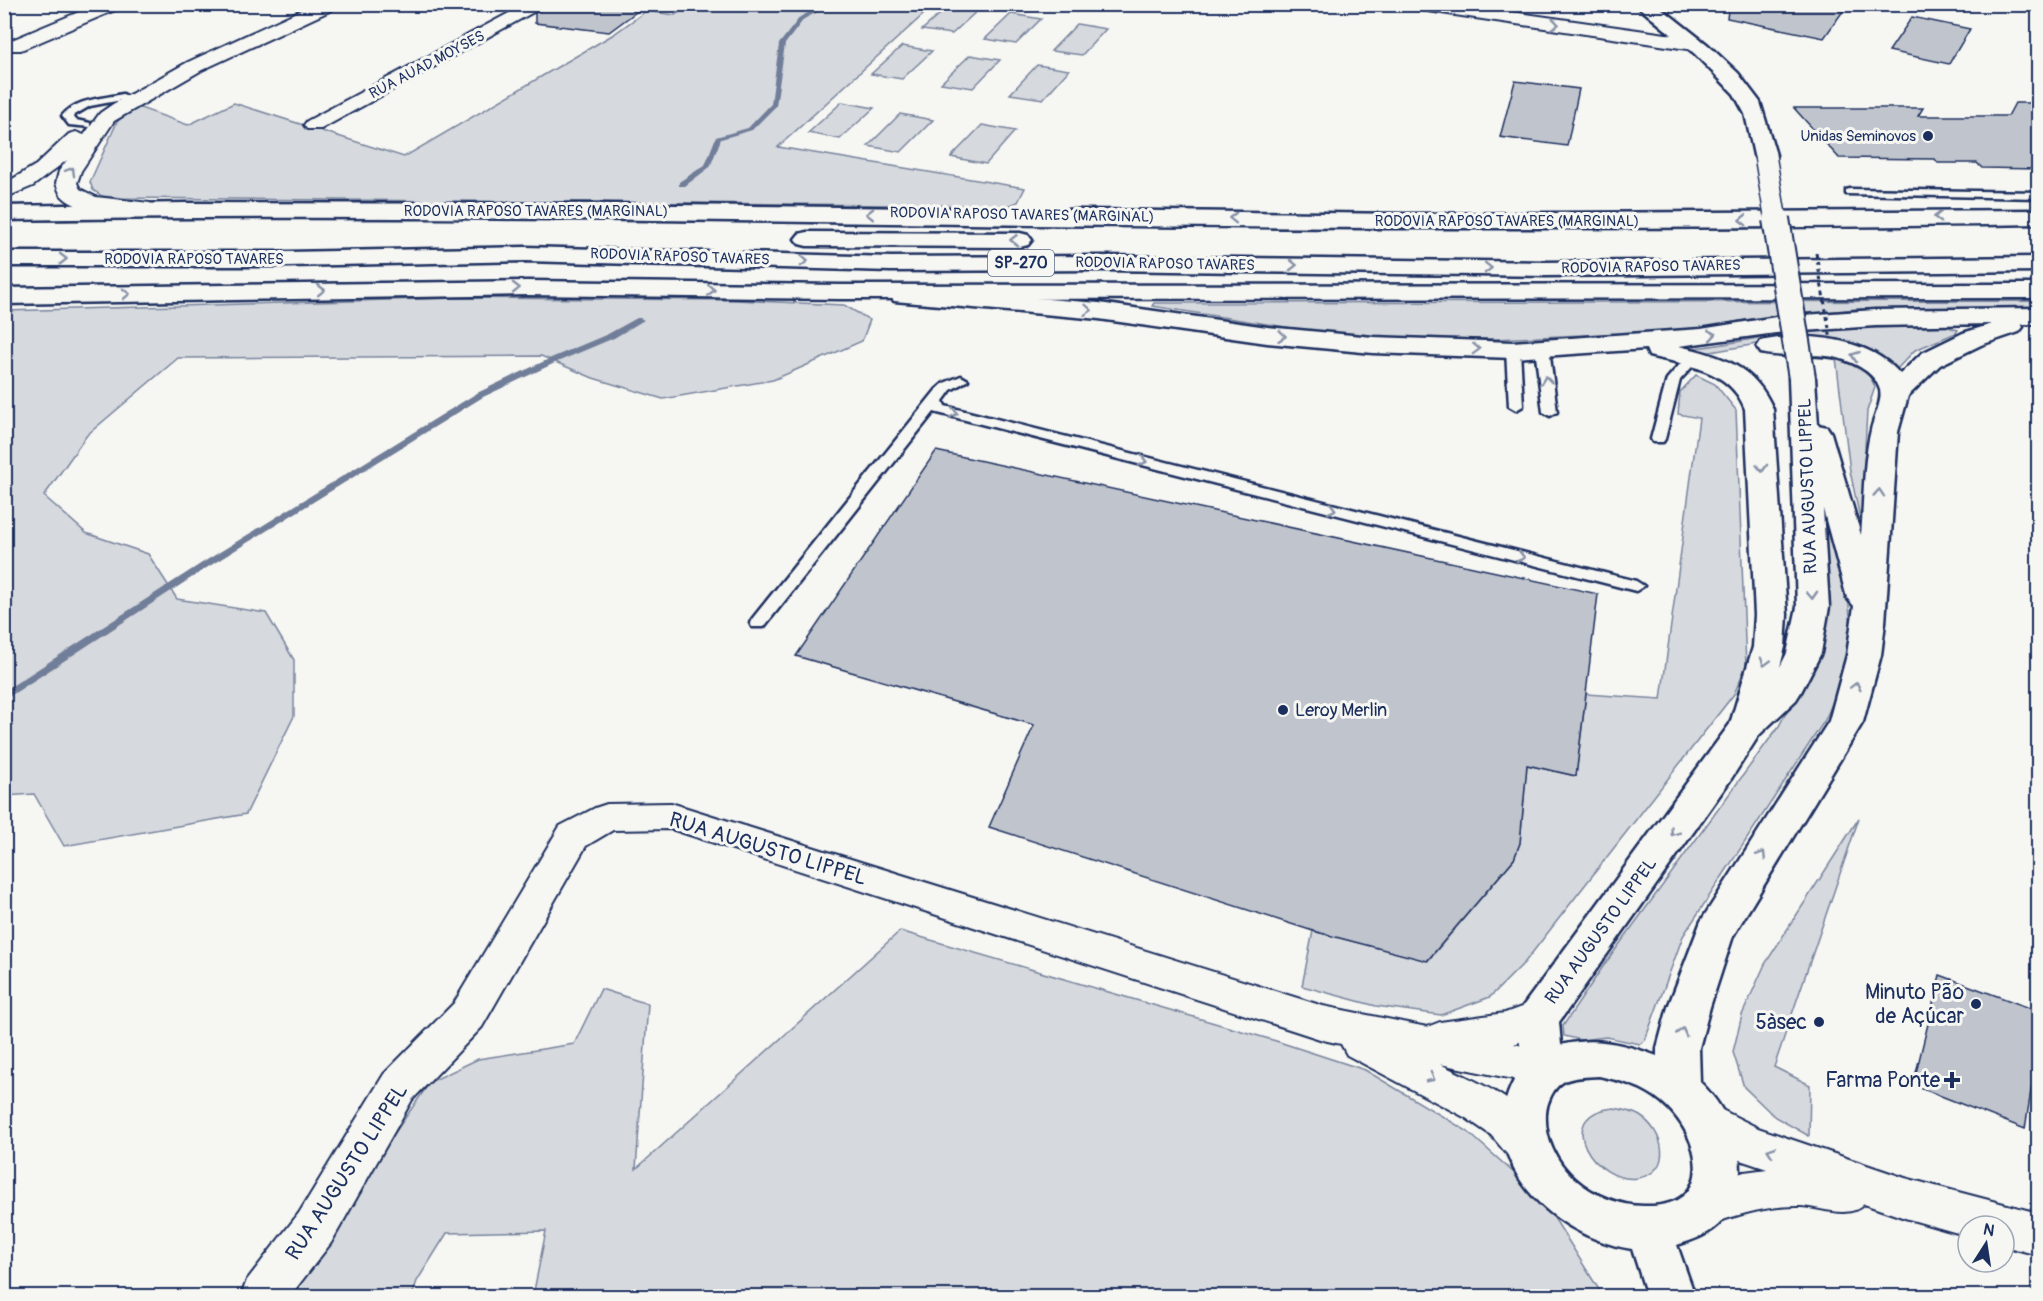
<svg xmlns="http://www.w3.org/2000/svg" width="2043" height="1301" viewBox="0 0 2043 1301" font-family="Pangolin,sans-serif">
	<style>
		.green { fill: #d6d9dd; stroke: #78849e; stroke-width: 1.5 }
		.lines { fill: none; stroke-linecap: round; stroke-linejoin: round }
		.stream { fill: #717e99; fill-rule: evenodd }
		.building { fill: #c0c4cd; stroke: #1b2f5e; stroke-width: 1.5 }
		.lane-casing { stroke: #1b2f5e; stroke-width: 5 }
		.street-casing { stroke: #1b2f5e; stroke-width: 4 }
		.secondary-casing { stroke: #1b2f5e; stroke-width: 5 }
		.highway-casing { stroke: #1b2f5e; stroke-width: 5 }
		.lane { fill: #f6f6f2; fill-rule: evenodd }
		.street { fill: #f6f6f2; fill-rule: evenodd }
		.secondary { fill: #f6f6f2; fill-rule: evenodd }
		.highway { fill: #f6f6f2; fill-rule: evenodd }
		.secondary-bridge-far1-casing { stroke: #1b2f5e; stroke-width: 24; stroke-linecap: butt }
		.secondary-bridge-casing { stroke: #1b2f5e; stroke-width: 30; stroke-linecap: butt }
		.path-bridge { stroke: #1b2f5e; stroke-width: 3; stroke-dasharray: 4 4; stroke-linecap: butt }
		.secondary-bridge-far1 { stroke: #f6f6f2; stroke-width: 21 }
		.secondary-bridge { stroke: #f6f6f2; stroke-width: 26 }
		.oneway { stroke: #8892a8 }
		.poi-dot { fill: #1b2f5e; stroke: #f6f6f2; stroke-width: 2 }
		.labels { text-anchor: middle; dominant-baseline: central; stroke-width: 6; stroke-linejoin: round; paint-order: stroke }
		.far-street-label { font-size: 15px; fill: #1b2f5e; stroke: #f6f6f2 }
		.far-poi-label { font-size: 15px; fill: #1b2f5e; stroke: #f6f6f2; text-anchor: end }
		.shield { fill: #f6f6f2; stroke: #5d6b8a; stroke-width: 1.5 }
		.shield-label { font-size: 16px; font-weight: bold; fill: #1b2f5e }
		.street-label { font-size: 18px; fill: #1b2f5e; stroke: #f6f6f2 }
		.poi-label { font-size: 18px; fill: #1b2f5e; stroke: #f6f6f2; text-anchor: start }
		.near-street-label { font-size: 21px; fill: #1b2f5e; stroke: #f6f6f2 }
		.near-poi-label { font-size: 21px; fill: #1b2f5e; stroke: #f6f6f2; text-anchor: end }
	</style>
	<rect width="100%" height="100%" fill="#f6f6f2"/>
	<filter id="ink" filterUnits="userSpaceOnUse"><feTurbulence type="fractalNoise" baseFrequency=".0167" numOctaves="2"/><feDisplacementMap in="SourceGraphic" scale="12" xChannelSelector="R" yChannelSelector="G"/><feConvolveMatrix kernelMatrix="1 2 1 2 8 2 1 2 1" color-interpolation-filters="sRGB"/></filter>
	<g filter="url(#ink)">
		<g class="green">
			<path d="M692,4H935L778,147L1025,188L1018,202L1008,206L122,198L102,196L93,190L90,182L117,122L135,106L188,125L234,103L404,157L614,34L646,11L675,15Z"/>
			<path d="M950,5L979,9L952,34L922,30Z"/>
			<path d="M1011,14L1041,19L1016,44L985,39Z"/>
			<path d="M1077,24L1106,29L1082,55L1051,51Z"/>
			<path d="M902,46L932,51L902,79L871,74Z"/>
			<path d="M970,55L1000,60L973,88L941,83Z"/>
			<path d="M1037,65L1069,70L1043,99L1010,94Z"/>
			<path d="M842,102L874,108L840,139L808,133Z"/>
			<path d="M900,114L933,120L901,152L868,146Z"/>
			<path d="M982,125L1015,131L986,164L951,157Z"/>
			<path d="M459,298L735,300L844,305L870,320L862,341L773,380L663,399L593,378L541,356L178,358L87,435L44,496L86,533L148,554L177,599L266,613L294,660V716L246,814L64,846L34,794L5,796V311Z"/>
			<path d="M2038,301V307L1856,309L1745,320L1694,330L1495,339L1395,338L1298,329L1152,306L1154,303Z"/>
			<path d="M1945,326L1958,330L1956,333L1915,350L1896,370L1885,362L1774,341L1705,353L1692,348C1719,346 1744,340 1770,336C1827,327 1887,328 1945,326Z"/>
			<path d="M1836,358C1858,364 1866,366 1875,387L1867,411L1861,523L1850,471Z"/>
			<path d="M1696,375L1715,384L1736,410L1746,666L1734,694L1525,962L1490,997L1441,1015L1376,1006L1302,986L1313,931L1428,961L1514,859L1520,843L1527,765L1576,776L1586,694L1661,699L1699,418L1678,414L1680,392Z"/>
			<path d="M1826,514L1833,520C1839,559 1852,600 1851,640C1850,661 1834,700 1825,720L1683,936L1645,1040L1640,1044L1606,1037L1581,1040L1564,1036L1563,1026L1602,968L1779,726L1819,648L1821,520Z"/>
			<path d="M1859,818L1774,1067L1810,1085L1809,1136L1775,1117L1744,1087L1733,1052L1742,1015L1765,964Z"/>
			<path d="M900,931L1276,1041L1365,1070L1467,1131L1541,1197L1603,1296H533L546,1231L447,1233L417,1281L412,1296H291L349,1199L430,1082L478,1059L574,1044L601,989L648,1004L636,1169Z"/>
			<path d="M1614,1108C1623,1110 1632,1111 1640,1116C1664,1131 1674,1172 1638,1178C1595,1185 1550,1114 1614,1108Z"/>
		</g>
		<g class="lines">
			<g class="stream">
				<path d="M824,4H833L804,19L785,44L776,106L752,130L721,139L710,167L685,186H679V182L705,165L716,137L748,128L771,104L779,44L800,17Z"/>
				<path d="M637,318H640L644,320L614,338L557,362L483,397L208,567L4,700V691L202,563L477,393L551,358L608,334Z"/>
			</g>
		</g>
		<g class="building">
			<path d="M550,4H647L609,32L535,23V13Z"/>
			<path d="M1729,4H1848L1824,38L1727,18Z"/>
			<path d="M1912,17L1970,29L1949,64L1889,51Z"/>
			<path d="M1515,81L1579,89L1567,146L1500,137Z"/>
			<path d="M2015,103H2038V169L1982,168L1977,163H1938L1935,159L1839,158L1794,108H1923L1918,116H2008Z"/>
			<path d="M936,451L1598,594L1576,776L1527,765L1520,843L1514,859L1427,961L1313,931L989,827L1034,725L796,656Z"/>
			<path d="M1940,975L2038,1011V1046L2025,1129L1913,1085Z"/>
		</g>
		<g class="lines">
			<g class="lane-casing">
				<g id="lane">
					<path d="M123,94L128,97L127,99L90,106L73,116L76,120L90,123V127L69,125L62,116C77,98 101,99 123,94Z"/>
					<path d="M1850,189L2038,192V198L1846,194V190Z"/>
					<path d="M1542,344L1549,348L1557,412L1550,416L1543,412L1535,348Z"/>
					<path d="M1513,346L1520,350L1523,406L1516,410L1509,406L1506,350Z"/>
					<path d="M1694,353L1701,357L1680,380L1665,439L1663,442H1653L1651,439L1667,379L1689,354Z"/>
					<path d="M961,376L968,380L951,390L943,401L945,406L1636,581L1644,586L1636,591L934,412L764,627H752L750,623L752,619L936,390L944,383Z"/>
				</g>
			</g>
			<g class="street-casing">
				<g id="street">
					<path d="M98,4H122L120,8L21,50H7L5,46L7,42Z"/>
					<path d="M314,4H338L336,8L202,70L114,121L81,171L77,183L80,189L96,197L150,203L153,208L150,213C129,218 77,213 62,196C59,193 58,188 56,183L59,171L67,160L33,186L4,198V184L36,165L69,134L76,132L84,135L100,113L113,104L188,62Z"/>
					<path d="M526,4H548L321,129H307L304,125L307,121Z"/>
					<path d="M1406,4H1455L1694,38L1701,40L1703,44L1701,48L1694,50L1414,9Z"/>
					<path d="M671,803L1323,1006L1427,1027L1440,1022L1505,1013L1538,1001L1552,1006L1558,1018L1552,1030L1514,1044L1562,1055L1568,1068L1562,1081L1548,1086L1440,1064C1481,1084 1528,1102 1548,1146L1542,1160L1527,1165L1512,1160L1491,1135L1466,1118L1347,1055L1341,1044L1323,1040L671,829L613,830L586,846L482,1027L412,1100L331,1243L290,1296H241L247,1280L299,1213L384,1074L454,1003L560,826L595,808L607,804Z"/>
					<path d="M1706,1102L1758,1128L1905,1178L2038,1213V1255L2004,1246V1226H1968V1236L1905,1218L1864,1204C1849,1220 1821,1207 1801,1206C1768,1205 1736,1215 1705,1226L1690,1220L1683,1206L1690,1192L1744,1172L1767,1169L1731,1157L1691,1134L1685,1121L1691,1108Z"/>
				</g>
			</g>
			<g class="secondary-casing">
				<g id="secondary">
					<path d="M1635,4H1656L1708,45L1738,73L1760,102L1776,155L1773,160L1765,162L1757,160L1754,155L1745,114L1734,94L1695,54Z"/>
					<path d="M903,288L1099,303L1267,327L1373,337L1513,342L1701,329L1776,317L1875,310L2038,308V324H2021L2023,327L2019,332L1981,345L1940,365L1908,396L1898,432L1885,623L1881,655L1863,722L1733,936L1710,1007L1699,1048L1700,1082C1736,1117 1757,1178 1722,1221C1711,1234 1693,1240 1677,1245L1695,1296H1647L1632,1249C1546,1236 1461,1147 1525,1063C1519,1042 1514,1025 1523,1006L1730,724L1753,647L1755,615L1745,409C1730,369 1686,365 1649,356L1646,349L1513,358L1373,353L1267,343L1099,319L894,301L890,296L894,291ZM1992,324L1963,333L1922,353L1900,374C1870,338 1804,331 1761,341L1757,347L1761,353C1786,359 1813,352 1838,358C1855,363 1875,372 1880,390C1883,401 1873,419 1871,430C1863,461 1864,503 1861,535L1831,433L1827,427L1818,425L1815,378L1812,372L1802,370L1792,372L1789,378L1797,607L1787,653L1780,667L1785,647L1787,615L1773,409C1755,366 1721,356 1679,346L1776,333L1875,326ZM1823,509L1847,598L1854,606L1847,655L1829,721L1701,921L1668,1007L1657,1048V1056C1625,1044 1595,1036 1561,1045L1559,1022L1731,779L1759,735L1796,700L1801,692L1821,653L1829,607ZM1599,1076C1622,1081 1643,1086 1662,1102C1702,1136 1718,1208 1644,1206C1594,1205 1543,1166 1546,1113C1547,1102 1553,1088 1563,1082C1573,1076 1588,1077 1599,1076Z"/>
				</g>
			</g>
			<g class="highway-casing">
				<g id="highway">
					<path d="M185,203L600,204L1404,214L2038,210V224C1827,228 1616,228 1405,228C938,227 471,212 4,220V206Z"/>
					<path d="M807,232L1020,233L1028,235L1032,240L1028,245L1020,247L807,246L799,244L795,239L799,234Z"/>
					<path d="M525,247L891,257L1102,256L1545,262L2038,257V271L1545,276L1102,270L891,271L525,261L288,266H4V252H288Z"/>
					<path d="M528,281L841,285L2038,284V298L841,299L528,295L4,304V288Z"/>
				</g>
			</g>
			<use href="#lane" class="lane"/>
			<use href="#street" class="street"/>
			<use href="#secondary" class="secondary"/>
			<use href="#highway" class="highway"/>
			<g class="secondary-bridge-far1-casing">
				<path id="secondary-bridge-far1" d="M1765,155L1776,221"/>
			</g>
			<g class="secondary-bridge-casing">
				<path id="secondary-bridge" d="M1776,219L1802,378"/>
			</g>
			<path class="path-bridge" d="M1816,253L1831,340"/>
			<use href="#secondary-bridge-far1" class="secondary-bridge-far1"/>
			<use href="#secondary-bridge" class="secondary-bridge"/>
		</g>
		<defs><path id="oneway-chevron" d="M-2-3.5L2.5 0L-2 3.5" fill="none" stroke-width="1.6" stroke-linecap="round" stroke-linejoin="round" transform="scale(1.5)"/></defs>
		<g class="oneway">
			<use href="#oneway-chevron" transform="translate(1555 24) rotate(8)"/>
			<use href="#oneway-chevron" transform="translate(71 171) rotate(-60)"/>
			<use href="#oneway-chevron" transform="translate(870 214) rotate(-179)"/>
			<use href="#oneway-chevron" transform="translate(1938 217) rotate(-180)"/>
			<use href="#oneway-chevron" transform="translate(1233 218) rotate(-179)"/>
			<use href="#oneway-chevron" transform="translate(1743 220) rotate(179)"/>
			<use href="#oneway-chevron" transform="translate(1014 240) rotate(-180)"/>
			<use href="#oneway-chevron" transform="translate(63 259)"/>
			<use href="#oneway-chevron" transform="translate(804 261) rotate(2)"/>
			<use href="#oneway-chevron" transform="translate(1293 265) rotate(1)"/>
			<use href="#oneway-chevron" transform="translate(1488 268) rotate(1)"/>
			<use href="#oneway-chevron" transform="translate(516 288) rotate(-1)"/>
			<use href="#oneway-chevron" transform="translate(321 290) rotate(-1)"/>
			<use href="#oneway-chevron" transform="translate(711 290) rotate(1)"/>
			<use href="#oneway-chevron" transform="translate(126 294) rotate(-1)"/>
			<use href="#oneway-chevron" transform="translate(1088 310) rotate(5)"/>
			<use href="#oneway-chevron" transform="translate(1712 335) rotate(-9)"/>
			<use href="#oneway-chevron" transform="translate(1282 336) rotate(6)"/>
			<use href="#oneway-chevron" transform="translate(1476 349) rotate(2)"/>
			<use href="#oneway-chevron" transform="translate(1855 356) rotate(-160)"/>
			<use href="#oneway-chevron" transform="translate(1546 380) rotate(-97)"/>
			<use href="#oneway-chevron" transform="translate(954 413) rotate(14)"/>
			<use href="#oneway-chevron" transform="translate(1143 461) rotate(14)"/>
			<use href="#oneway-chevron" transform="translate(1762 468) rotate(87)"/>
			<use href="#oneway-chevron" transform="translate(1879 493) rotate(-86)"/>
			<use href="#oneway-chevron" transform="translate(1332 509) rotate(14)"/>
			<use href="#oneway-chevron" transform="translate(1521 557) rotate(14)"/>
			<use href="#oneway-chevron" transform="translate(1812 595) rotate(87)"/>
			<use href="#oneway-chevron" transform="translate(1765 662) rotate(106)"/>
			<use href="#oneway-chevron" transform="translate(1856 686) rotate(-76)"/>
			<use href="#oneway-chevron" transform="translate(1674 832) rotate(126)"/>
			<use href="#oneway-chevron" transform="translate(1762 855) rotate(-58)"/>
			<use href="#oneway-chevron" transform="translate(1682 1032) rotate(-75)"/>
			<use href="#oneway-chevron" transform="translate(1431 1078) rotate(28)"/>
			<use href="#oneway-chevron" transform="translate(1771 1151) rotate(-161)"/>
		</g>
	</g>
	<g class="poi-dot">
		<circle cx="1928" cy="136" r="6"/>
		<circle cx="1283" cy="710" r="6"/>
		<circle cx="1976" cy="1004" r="6"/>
		<circle cx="1819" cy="1022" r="6"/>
		<path d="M1949 1071h6v6h6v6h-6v6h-6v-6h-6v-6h6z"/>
	</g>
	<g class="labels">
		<g class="far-street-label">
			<text transform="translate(427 65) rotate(-28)">RUA AUAD MOYSES</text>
			<text x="536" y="211">RODOVIA RAPOSO TAVARES (MARGINAL)</text>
			<text transform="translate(1022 215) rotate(1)">RODOVIA RAPOSO TAVARES (MARGINAL)</text>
			<text x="1507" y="221">RODOVIA RAPOSO TAVARES (MARGINAL)</text>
			<text transform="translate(680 257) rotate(2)">RODOVIA RAPOSO TAVARES</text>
			<text x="194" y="259">RODOVIA RAPOSO TAVARES</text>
			<text transform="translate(1165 264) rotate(1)">RODOVIA RAPOSO TAVARES</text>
			<text transform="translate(1651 267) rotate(-1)">RODOVIA RAPOSO TAVARES</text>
		</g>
		<g class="far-poi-label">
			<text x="1916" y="136">Unidas Seminovos</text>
		</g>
		<rect class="shield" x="988" y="250" width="66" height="26" rx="4.5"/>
		<g class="shield-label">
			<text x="1021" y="263">SP-270</text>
		</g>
		<g class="street-label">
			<text transform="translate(1808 486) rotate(-92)">RUA AUGUSTO LIPPEL</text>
			<text transform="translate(1601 931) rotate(-54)">RUA AUGUSTO LIPPEL</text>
		</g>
		<g class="poi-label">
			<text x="1295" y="710">Leroy Merlin</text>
		</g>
		<g class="near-street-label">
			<text transform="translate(768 849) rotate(17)">RUA AUGUSTO LIPPEL</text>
			<text transform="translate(347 1172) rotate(-57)">RUA AUGUSTO LIPPEL</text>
		</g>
		<g class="near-poi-label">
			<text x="1964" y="992">Minuto Pão<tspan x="1964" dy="24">de Açúcar</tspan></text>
			<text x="1807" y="1022">5àsec</text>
			<text x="1940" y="1080">Farma Ponte</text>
		</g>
	</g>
	<rect width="2043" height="1301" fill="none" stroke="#f6f6f2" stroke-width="24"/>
	<rect x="12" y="12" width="2019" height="1277" fill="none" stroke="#1b2f5e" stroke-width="2" filter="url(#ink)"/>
	<g transform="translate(1986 1244) rotate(12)"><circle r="28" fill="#f6f6f2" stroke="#9ea6b7" stroke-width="1.5"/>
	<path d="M0-4.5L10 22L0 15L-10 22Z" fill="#1b2f5e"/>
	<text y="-9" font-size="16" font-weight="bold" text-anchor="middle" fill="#1b2f5e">N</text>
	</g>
</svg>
